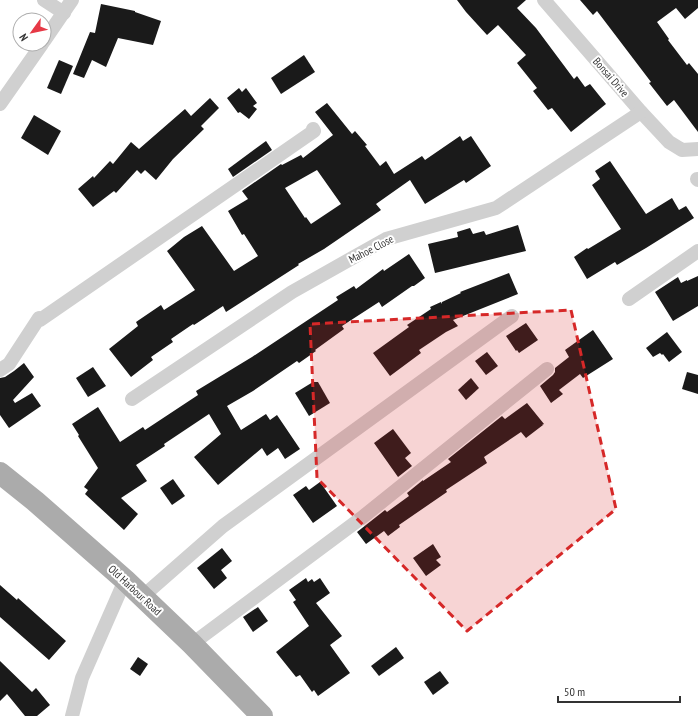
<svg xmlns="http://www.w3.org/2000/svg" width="698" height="716" viewBox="0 0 698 716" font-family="'PT Sans Narrow',sans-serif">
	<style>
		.building { fill: #1a1a1a; fill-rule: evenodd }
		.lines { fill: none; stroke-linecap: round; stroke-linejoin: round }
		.street { stroke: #d0d0d0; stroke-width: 14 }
		.primary { stroke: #ababab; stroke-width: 22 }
		.marked { fill: #d62828; fill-opacity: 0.2; stroke: #d62828; stroke-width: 3; stroke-dasharray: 8 5; stroke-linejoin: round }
		.labels { text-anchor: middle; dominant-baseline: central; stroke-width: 4; stroke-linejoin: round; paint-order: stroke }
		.street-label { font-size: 11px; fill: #333; stroke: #fff }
	</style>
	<rect width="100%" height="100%" fill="#fff"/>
	<g class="building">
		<path d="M457,0H526L517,8L536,28L574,79L577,76L585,87L590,84L606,104L571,132L552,108L548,110L533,91L537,88L517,63L526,55L498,25L487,35L466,12Z"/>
		<path d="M580,0H698V8L685,19L676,8L657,22L669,39L668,40L687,65L689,63L698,74V132L674,100L667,106L649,83L651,82L597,11L593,15Z"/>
		<path d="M101,4L135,11V12L161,21L153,45L118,38L106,67L92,60L84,78L73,74L90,32L95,33Z"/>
		<path d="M304,55L315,72L281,94L271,78Z"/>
		<path d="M59,60L73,66L61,94L47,88Z"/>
		<path d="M239,88L242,92L246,88L257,103L253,106L257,109L249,119L240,112L238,113L227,98Z"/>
		<path d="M210,98L219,108L201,126L204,129L173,159L156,180L145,170L141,174L137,170L116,193L114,191L93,207L78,189L93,176L94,178L110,161L113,164L131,142L139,149L185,109L191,116Z"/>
		<path d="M327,103L352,134L355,131L367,145L365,146L380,166L386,161L394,174L422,156L425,160L460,136L463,141L471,136L491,166L466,183L464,180L425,204L410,180L376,204L381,210L324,249L298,264L299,265L226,312L223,306L194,325L193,324L171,339L173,342L151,357L153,360L131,377L109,349L138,326L136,322L161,305L164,310L195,290L167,251L184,237L202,226L234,271L258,256L244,234L242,235L228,211L248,199L242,191L281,164L282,165L301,155L303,158L333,135L315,112ZM317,170L341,204L311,224L306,217L305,218L285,188Z"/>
		<path d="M34,115L61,131L48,155L21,138Z"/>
		<path d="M266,141L272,150L233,177L228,169Z"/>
		<path d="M610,161L646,214L672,198L679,210L686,206L694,218L646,248L617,265L615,262L587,279L574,257L587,248L588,249L621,229L592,185L600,179L595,171Z"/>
		<path d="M518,225L526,251L435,273L428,244L458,237L457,232L470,228L473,234L484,231L486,235Z"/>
		<path d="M409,254L425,278L414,286H412L382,307L379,302L342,326L344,329L315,350L316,351L299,363L297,361L253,391L227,406L241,430L266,414L270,420L277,415L300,449L285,459L278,448L267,456L262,448L218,485L194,457L221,434L209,414L164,444L165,446L136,465L147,481L121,498L138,514L124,530L85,494L88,490L84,487L98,468L78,436L79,435L72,424L98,407L120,442L143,427L145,430L198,395L196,391L252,357L338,300L336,297L354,286L356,289L383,269L384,271Z"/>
		<path d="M509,273L518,294L453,320L458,326L446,332L419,350L421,353L390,376L373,353L409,327L407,325L431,309L430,307L441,302L442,304V302L461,293L460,292Z"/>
		<path d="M698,276V306L673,321L655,292L678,277L681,283L687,280V281Z"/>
		<path d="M526,323L538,340L519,353L517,350L516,351L506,336Z"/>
		<path d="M593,330L613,359L583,378L580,374L559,390L563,394L551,403L540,386L553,375L555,372V368L569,357L565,350Z"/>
		<path d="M667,332L682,352L669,362L663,354L662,355L660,353L653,357L646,348Z"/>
		<path d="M487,352L498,366L486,375L475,361Z"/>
		<path d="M24,363L34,377L13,400L15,403L32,393L41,406L9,428L0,415V378L5,377L14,371Z"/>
		<path d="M93,367L106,386L88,397L76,378Z"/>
		<path d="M687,372L698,375V394L682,389Z"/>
		<path d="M471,378L479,388L466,400L458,390Z"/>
		<path d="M313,382H318L330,403L309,416L295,393Z"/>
		<path d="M527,403L544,424L542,425H543L526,438L521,432L484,457L487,463L446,490L447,492L399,525L400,527L388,536L384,531L366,544L357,532L385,510L387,512L409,496L407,493L423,480V481L451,462L448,459L502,416L505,419Z"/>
		<path d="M393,429L411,453L405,458L412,466L398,477L374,443Z"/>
		<path d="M173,479L185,496L172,505L160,488Z"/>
		<path d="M320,482L337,506L313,523L293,495L306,486L309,490Z"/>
		<path d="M433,544L441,557L436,560L441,565L426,576L413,558Z"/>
		<path d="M222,548L232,561L221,570L227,578L214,589L197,568Z"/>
		<path d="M306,578L308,582L312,579L314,582L320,578L330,593L316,603L342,636L330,645L350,673L318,696L314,690L312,692L300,675L296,677L276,652L309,626L293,602L296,600L289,590Z"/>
		<path d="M0,585L17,600L18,598L66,641L49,660L0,617Z"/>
		<path d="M258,607L268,621L253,632L243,617Z"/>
		<path d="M396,647L404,658L379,676L371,666Z"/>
		<path d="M138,657L148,664L140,676L130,669Z"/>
		<path d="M0,661L32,692L36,688L50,705L37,716H25L7,694L0,701Z"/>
		<path d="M440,671L449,683L433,695L424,682Z"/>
	</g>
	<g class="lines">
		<g class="street">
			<path d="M44,0L64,13"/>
			<path d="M544,0L641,112L669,142L682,150L698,149"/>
			<path d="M44,41L72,0"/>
			<path d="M0,104L42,44"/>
			<path d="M697,179L698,180"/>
			<path d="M629,299L698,251"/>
			<path d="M0,370L9,364L39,318L40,320L314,131L313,129"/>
			<path d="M132,399L292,292L386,239L496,208L641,112"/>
			<path d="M142,597L223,526L512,316"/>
			<path d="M192,644L364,516L547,369"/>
			<path d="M72,716L82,678L125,580"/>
		</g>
		<path class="primary" d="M0,473L35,501L125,580L192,644L262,716"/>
	</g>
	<path class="marked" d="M571,310L616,509L467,631L317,478L310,324Z"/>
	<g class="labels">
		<g class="street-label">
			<text transform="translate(611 77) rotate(49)">Bonsai Drive</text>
			<text transform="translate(371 249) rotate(-27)">Mahoe Close</text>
			<text transform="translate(135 590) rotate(43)">Old Harbour Road</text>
		</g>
	</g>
	<g transform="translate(32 32) rotate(237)"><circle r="19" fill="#ffffff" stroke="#adadad"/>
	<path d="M0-3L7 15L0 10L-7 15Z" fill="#e63946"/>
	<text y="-6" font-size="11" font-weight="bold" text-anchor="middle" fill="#333333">N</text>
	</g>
	<path d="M558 696v6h122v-6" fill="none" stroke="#333333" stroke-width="2"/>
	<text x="564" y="696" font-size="12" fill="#333333" stroke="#ffffff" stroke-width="3" paint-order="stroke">50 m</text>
</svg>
